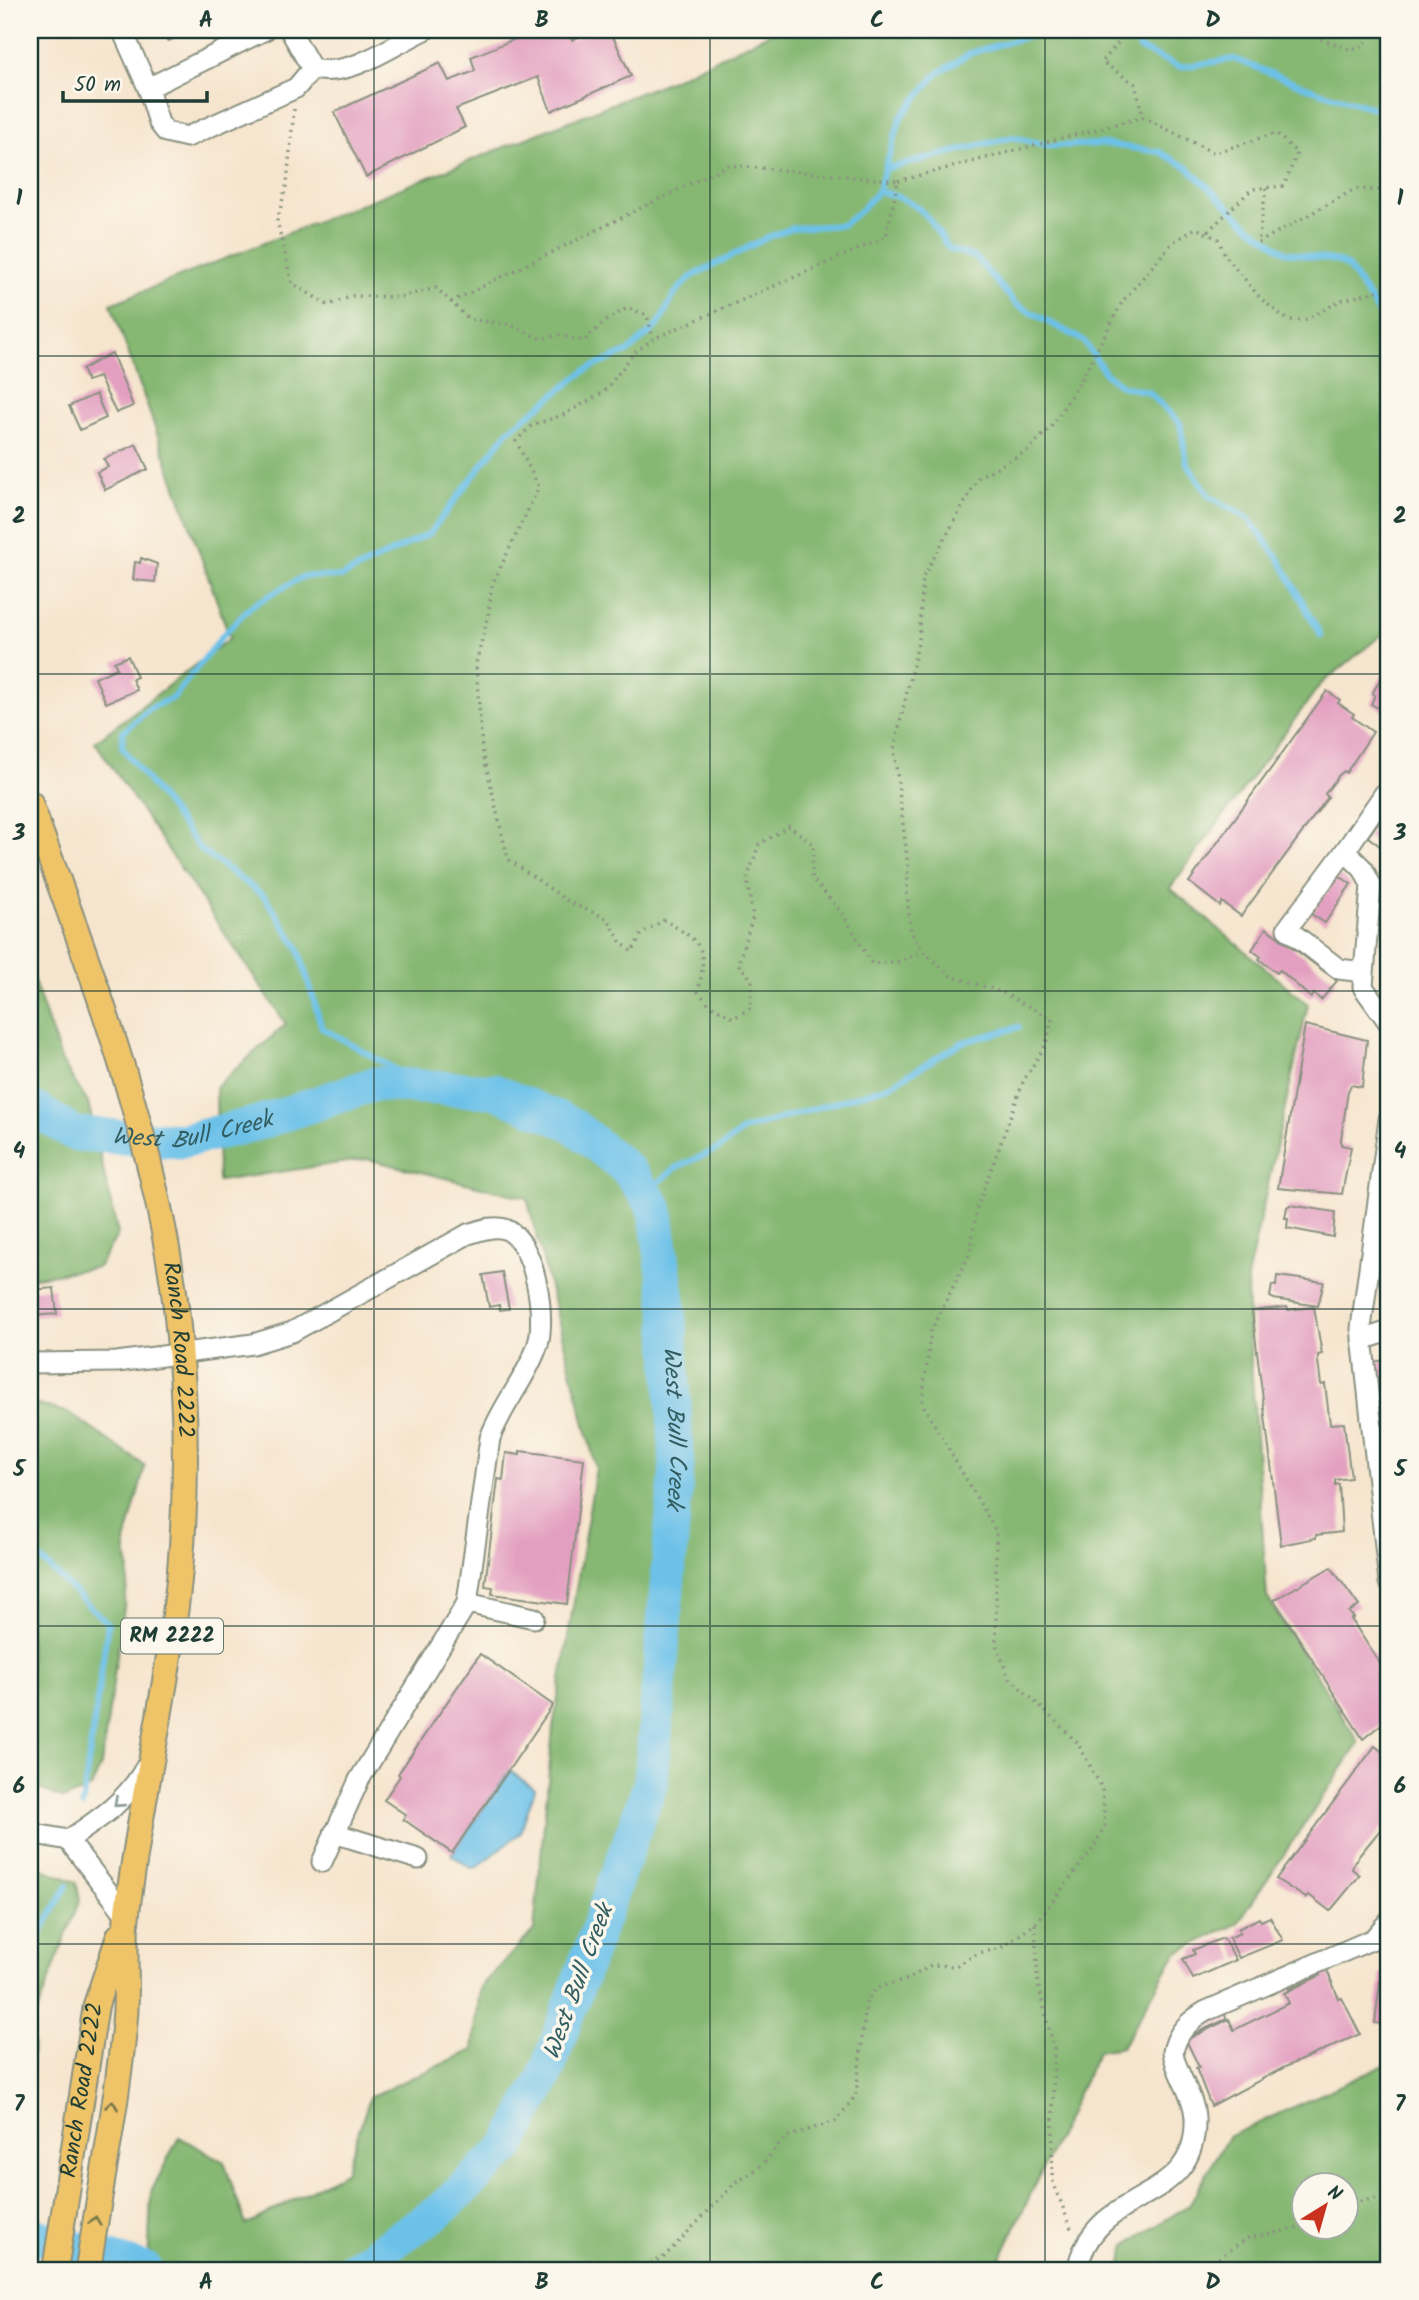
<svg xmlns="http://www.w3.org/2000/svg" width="1419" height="2300" viewBox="0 0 1419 2300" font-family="Kalam,sans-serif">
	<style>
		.forest { fill: #86b873; stroke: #527a54; stroke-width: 2; fill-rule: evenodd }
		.water { fill: #6cc1e9; stroke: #467f8e; stroke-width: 2 }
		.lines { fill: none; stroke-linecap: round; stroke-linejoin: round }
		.stream { stroke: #6cc1e9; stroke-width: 6 }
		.river { stroke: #6cc1e9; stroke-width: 35 }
		.building { fill: #e39fc0 }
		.minor-casing { stroke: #8a9181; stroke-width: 23 }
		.major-casing { stroke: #8a9181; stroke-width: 28 }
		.path { stroke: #8a9181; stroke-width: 3.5; stroke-dasharray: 2 5; stroke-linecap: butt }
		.minor { stroke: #fff; stroke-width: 19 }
		.major { stroke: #efc469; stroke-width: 24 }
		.oneway { stroke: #8f9e9a }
		.oneway2 { stroke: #7d7a4c }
		.grid { fill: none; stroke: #1f3d34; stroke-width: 2; stroke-opacity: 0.55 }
		.labels { text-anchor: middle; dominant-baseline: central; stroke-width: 7; stroke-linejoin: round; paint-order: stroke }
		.shield { fill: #fbf7ec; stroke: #61756b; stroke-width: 2 }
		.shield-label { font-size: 21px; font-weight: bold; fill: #1f3d34 }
		.street-label { font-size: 23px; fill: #1f3d34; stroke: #fbf7ec }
		.water-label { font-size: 24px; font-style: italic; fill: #325e61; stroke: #fbf7ec }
		.neatline { fill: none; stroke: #1f3d34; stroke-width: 2.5 }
		.grid-label { font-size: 23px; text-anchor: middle; font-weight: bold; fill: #1f3d34 }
	</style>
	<rect width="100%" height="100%" fill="#fbf7ec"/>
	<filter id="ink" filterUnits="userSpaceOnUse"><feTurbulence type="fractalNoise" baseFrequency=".0143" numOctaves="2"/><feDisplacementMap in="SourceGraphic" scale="14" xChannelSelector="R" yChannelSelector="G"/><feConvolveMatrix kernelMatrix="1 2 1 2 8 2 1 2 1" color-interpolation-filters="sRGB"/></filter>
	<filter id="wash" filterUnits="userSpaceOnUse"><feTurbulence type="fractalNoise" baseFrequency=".00686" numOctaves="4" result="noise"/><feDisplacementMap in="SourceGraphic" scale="28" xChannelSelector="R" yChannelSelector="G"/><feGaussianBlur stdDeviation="1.57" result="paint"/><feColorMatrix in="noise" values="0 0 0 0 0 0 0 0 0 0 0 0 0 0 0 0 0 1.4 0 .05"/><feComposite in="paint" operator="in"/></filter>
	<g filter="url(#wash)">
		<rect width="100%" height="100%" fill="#f6e5ce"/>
		<g class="forest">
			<path d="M777,30H1389V629L1320,685L1170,888L1308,1004L1247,1278L1248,1319L1267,1597L1359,1743L1237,1924L1176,1953L1122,2047L1098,2051L995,2270H148L151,2192L179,2137L224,2162L246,2225L345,2172L370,2097L473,2050L480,1987L534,1930L553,1728L596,1468L527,1198L367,1159L218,1181L216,1087L286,1024L95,742L230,638L111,304L672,80Z"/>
			<path d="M30,970L62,1062L88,1103L118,1234L98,1267L30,1278Z"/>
			<path d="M30,1402L69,1413L145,1466L125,1542L129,1573L101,1765L91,1788L64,1799L30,1785Z"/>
			<path d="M30,1864L76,1882L80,1899L34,2020L30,2092Z"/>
			<path d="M1389,2063V2270H1120L1126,2245L1189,2205L1228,2137ZM1346,2184V2226H1304V2184Z"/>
		</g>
		<path class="water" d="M510,1771L535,1789L520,1833L477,1867L471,1868L451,1854Z"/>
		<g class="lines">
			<g class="stream">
				<path d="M1131,30L1140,49L1180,67L1234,59L1317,91L1389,113"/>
				<path d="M885,169L1013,137L1050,146L1104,144L1160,152L1187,167L1247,224L1285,252L1337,261L1348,267L1389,328"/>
				<path d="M878,191C922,202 925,213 949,249L975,257L1016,304L1084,341L1106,374L1122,386L1148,392L1180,423L1187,463L1209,496L1248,518L1280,560L1321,636"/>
				<path d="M427,1087L322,1028L298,947L265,897L200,849L122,747L123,732L150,708L174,697L222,636L251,606L304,576L341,577L430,533L508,431L586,370L629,351L659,324L675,293L691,277L768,237L792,228L842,225L861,210L878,191L901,117L937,74L970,53L1050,30"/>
				<path d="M645,1194L677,1167L720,1148L743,1130L889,1086L963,1042L1019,1027"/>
				<path d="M30,1549L108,1624L82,1806"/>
				<path d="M30,1947L36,1942L67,1886"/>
			</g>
			<g class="river">
				<path id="s1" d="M30,1106L75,1134L181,1141L255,1124L374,1084L494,1091L571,1124L628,1170L655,1207L669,1309L677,1466L651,1782L545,2076L509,2146L438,2212L351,2270"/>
				<path d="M30,2234L146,2270"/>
			</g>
		</g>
		<g id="blocks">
			<g class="building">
				<path d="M164,30H192L168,41Z"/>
				<path d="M537,30H566L572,40L593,30H610L631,76L551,111L538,77L456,109L465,127L366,177L334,112L440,63L449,81L475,71L471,57Z"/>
				<path d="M112,353L133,406L116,413L99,377L87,381L82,369Z"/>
				<path d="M96,394L106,418L80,430L69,406Z"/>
				<path d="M136,444L148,469L105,490L97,472L108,467L104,459Z"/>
				<path d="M141,558L157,564L155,582L133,580L135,562L140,563Z"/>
				<path d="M128,656L137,677L132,679L137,690L106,703L95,678L117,668L114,662Z"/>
				<path d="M1389,664V714L1371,704L1375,695L1372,694Z"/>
				<path d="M1327,691L1340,700L1338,703L1354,714L1352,717L1373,732L1346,773L1344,771L1339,775L1325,794L1328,797L1241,916L1222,902L1220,906L1189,882Z"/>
				<path d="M1389,807V833L1380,846L1368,837Z"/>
				<path d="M1338,875L1351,884L1325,923L1311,914Z"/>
				<path d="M1266,928L1337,981L1321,1000L1314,994L1311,998L1280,970L1277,973L1259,959L1261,957L1252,950Z"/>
				<path d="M1305,1025L1367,1040L1362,1087L1351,1085L1348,1091L1341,1139V1145L1351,1147L1342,1194L1278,1188Z"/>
				<path d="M1290,1205L1335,1212L1333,1237L1287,1228L1288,1218H1285L1287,1207Z"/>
				<path d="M502,1272L509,1309L500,1310L499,1305L489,1307L483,1275Z"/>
				<path d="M1277,1276L1324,1282L1318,1306L1274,1299L1270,1297L1272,1285L1276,1286Z"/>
				<path d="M54,1288L57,1314L30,1316V1290Z"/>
				<path d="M1287,1307L1288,1310L1314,1307L1322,1354L1318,1355V1361L1321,1385L1325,1384L1330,1424L1344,1423L1351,1478L1335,1480V1485L1339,1484L1342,1532L1316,1535V1538L1281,1545L1252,1311Z"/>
				<path d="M1387,1360L1389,1447L1383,1448L1371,1362Z"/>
				<path d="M520,1451L584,1459L567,1604L492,1594L493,1587L485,1586L498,1479L503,1480L506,1453L520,1455Z"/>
				<path d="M1331,1567L1359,1606L1349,1612L1354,1618L1351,1619L1381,1665L1389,1660V1718L1363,1739L1274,1600Z"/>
				<path d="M480,1654L553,1705L452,1853L403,1819L406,1815L384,1800L400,1776L398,1774Z"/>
				<path d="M1375,1746L1389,1757V1819L1354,1862L1352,1869L1360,1875L1330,1911L1309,1895L1306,1898L1276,1879Z"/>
				<path d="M1270,1917L1283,1940L1239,1958L1229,1938L1240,1933L1238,1929L1259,1918L1261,1921Z"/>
				<path d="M1223,1938L1236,1960L1193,1979L1183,1959L1195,1954L1193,1950Z"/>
				<path d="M1323,1961L1339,1999L1342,1998L1360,2034L1283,2068L1211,2106L1196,2068L1199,2067L1186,2040L1229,2019L1234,2030L1289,2003L1284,1993L1321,1975L1289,1989L1285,1978Z"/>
				<path d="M1381,1973L1389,1974V2025L1375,2023Z"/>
				<path d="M1222,2009L1227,2019L1192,2035L1187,2025Z"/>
			</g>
		</g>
	</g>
	<g filter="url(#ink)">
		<use href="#blocks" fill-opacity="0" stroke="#8a9181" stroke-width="2"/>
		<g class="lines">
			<g class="minor-casing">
				<g id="minor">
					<path d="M122,30L148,88L265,30"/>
					<path d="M290,30L312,69C351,78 390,46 425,30"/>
					<path d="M148,88L159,123L166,132L187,137L296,88L312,69"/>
					<path d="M1389,787L1345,851L1363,869L1371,885L1363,987L1389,1023"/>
					<path d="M1345,851L1287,929L1339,969L1363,972"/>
					<path d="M1389,1119L1361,1328L1389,1582"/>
					<path d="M1362,1340L1389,1331"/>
					<path d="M30,1363L117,1362L253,1344L292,1332L468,1234C479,1231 493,1225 505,1229C536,1240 547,1321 537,1347C526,1379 502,1405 490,1438L467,1603L359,1780L322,1862"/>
					<path d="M467,1603L534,1618"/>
					<path d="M30,1833L68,1840L126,1915"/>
					<path d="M334,1833L418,1859"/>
					<path d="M68,1840C99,1819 127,1801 145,1768"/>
					<path d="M1077,2270C1095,2183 1198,2209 1195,2118C1194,2094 1176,2075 1173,2052C1177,2032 1189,2021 1206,2011L1373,1939L1389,1921"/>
				</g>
			</g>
			<g class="major-casing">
				<g id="major">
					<path id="s2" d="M30,803C90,969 154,1131 176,1307C186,1394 188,1483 180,1570C169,1685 141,1798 127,1912C123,1947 128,1982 125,2017C118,2102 100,2186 88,2270"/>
					<path id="s3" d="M55,2270L96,2005L119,1936"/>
				</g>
			</g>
			<g class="path">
				<path d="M1134,30L1125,35L1102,62L1135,84L1143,117L1214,153L1276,133L1297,153L1284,186L1252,189L1207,232"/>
				<path d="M1294,30L1349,49L1363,47L1373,30"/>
				<path d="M294,109L287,183L277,221L292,283L328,305L353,296L401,297L436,288L469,319L511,325L541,339L559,335L584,341L605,321L627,308L647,315L653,339L634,353L604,392L563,415L532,425L516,441L539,487L492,585L488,616L476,663L482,749L508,859L569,902L608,919L620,941L632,952L642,933L664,920C703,943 708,947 698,992L709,1004L733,1018L751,1008L752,980L738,964L753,917L747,879L759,844L789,826L813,844L812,878L842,913L872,964L901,961L923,951"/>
				<path d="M898,181L1143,117"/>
				<path d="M1266,188L1258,243L1355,189L1380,190L1389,208"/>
				<path d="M451,302L728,165L898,181L886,237L653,339"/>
				<path d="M1035,1924L1038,1984L1054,2049L1052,2179L1072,2231"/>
				<path d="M1346,2204L1389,2196"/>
				<path d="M608,2270L611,2265L628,2270"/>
				<path d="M638,2270L663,2258L736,2182L758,2169L786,2137L836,2121L856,2095L866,2003L876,1988L909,1979L931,1965L956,1966L979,1953L1001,1948L1035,1924L1094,1847L1105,1825L1102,1788L1077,1742L1008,1676L996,1644V1531L922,1403L931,1331L970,1253L977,1208L1023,1082L1046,1044L1052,1019L1001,992L951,976L923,951L911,932L907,894L908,866L894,749L919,639L923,577L979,477L1027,451L1052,426L1084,375L1122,302L1173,242L1196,228L1218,239L1225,255L1261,299L1288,320H1305L1342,300L1389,288"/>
				<path d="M1201,2270L1248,2238L1311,2226"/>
			</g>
			<use href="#minor" class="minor"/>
			<use href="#major" class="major"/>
		</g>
		<defs><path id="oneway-chevron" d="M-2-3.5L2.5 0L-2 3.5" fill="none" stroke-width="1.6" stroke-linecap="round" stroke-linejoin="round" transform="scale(1.75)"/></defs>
		<use class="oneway" href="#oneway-chevron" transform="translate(118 1803) rotate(138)"/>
		<g class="oneway2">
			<use href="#oneway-chevron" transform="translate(112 2105) rotate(-82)"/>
			<use href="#oneway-chevron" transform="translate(95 2221) rotate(-82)"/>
		</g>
	</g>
	<path class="grid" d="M374,30V2270M710,30V2270M1045,30V2270M30,356H1389M30,674H1389M30,991H1389M30,1309H1389M30,1626H1389M30,1944H1389"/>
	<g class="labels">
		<rect class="shield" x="121" y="1618.5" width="102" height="35" rx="5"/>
		<g class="shield-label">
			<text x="172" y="1636">RM 2222</text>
		</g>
		<g class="street-label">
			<text stroke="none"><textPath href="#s2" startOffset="569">Ranch Road 2222</textPath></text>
			<text stroke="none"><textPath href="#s3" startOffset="182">Ranch Road 2222</textPath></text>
		</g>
		<g class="water-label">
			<text stroke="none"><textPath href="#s1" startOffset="172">West Bull Creek</textPath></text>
			<text stroke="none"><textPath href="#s1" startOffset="906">West Bull Creek</textPath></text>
			<text transform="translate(579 1982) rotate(-70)">West Bull Creek</text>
		</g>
	</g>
	<rect width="1419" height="2300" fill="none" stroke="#fbf7ec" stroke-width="77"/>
	<g transform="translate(1325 2206) rotate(37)"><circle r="33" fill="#fbf7ec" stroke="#a3ada2" stroke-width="2"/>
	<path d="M0-5L12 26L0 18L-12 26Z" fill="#c8321e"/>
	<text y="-10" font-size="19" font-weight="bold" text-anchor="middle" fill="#1f3d34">N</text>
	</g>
	<path d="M63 91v10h144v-10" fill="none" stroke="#1f3d34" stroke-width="3.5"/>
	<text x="74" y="91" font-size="21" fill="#1f3d34" stroke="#fbf7ec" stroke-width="5" paint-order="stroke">50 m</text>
	<rect x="38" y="38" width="1342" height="2224" class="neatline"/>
	<g class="grid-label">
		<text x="206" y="27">A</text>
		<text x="542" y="27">B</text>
		<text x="877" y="27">C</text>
		<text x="1213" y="27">D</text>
		<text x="19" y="205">1</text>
		<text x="1400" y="205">1</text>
		<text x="19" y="523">2</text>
		<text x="1400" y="523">2</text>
		<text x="19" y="840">3</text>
		<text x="1400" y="840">3</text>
		<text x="19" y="1158">4</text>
		<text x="1400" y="1158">4</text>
		<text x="19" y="1476">5</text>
		<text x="1400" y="1476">5</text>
		<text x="19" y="1793">6</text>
		<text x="1400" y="1793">6</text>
		<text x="19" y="2111">7</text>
		<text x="1400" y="2111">7</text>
		<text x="206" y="2289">A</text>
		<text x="542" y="2289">B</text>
		<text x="877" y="2289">C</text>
		<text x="1213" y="2289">D</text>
	</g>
</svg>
